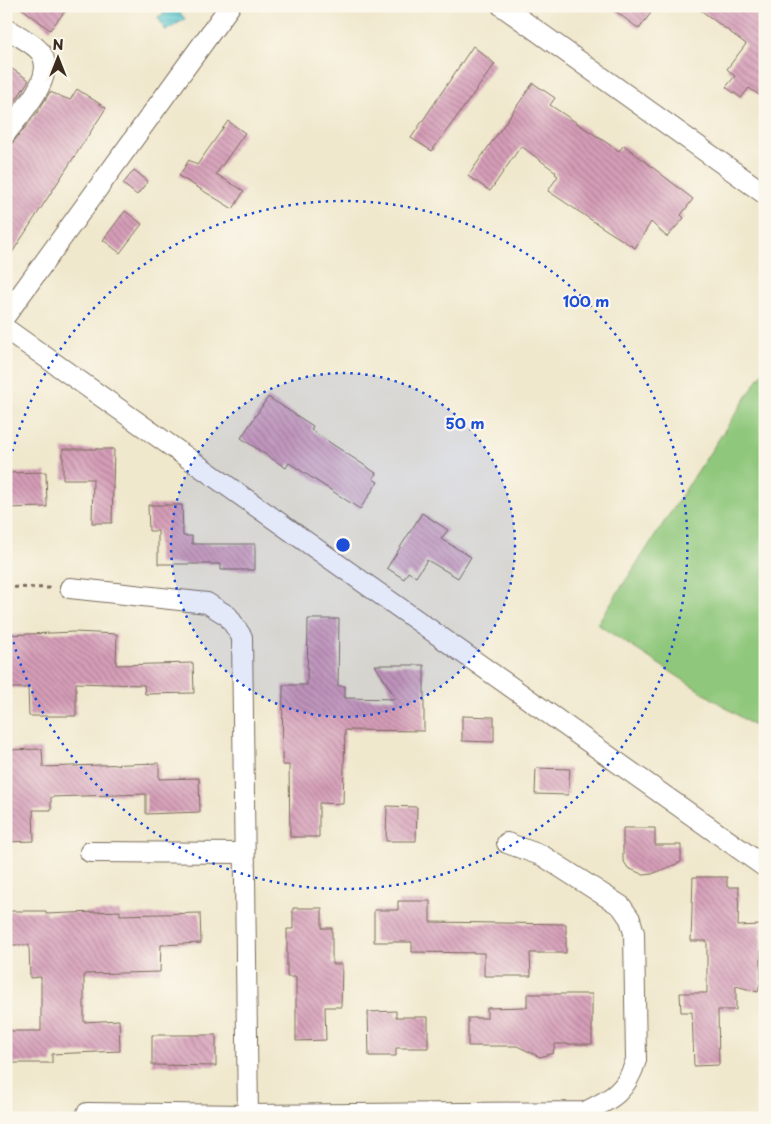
<svg xmlns="http://www.w3.org/2000/svg" width="771" height="1124" viewBox="0 0 771 1124" font-family="'Playpen Sans',sans-serif">
	<style>
		.park { fill: #8fc77b; stroke: #65784c }
		.water { fill: url(#water-rules); stroke: #4b7977 }
		.building { fill: url(#building-back-hatch) }
		.lines { fill: none; stroke-linecap: round; stroke-linejoin: round }
		.minor-casing { stroke: #7a6c5b; stroke-width: 22 }
		.path { stroke: #7a6c5b; stroke-width: 3; stroke-dasharray: 4 4; stroke-linecap: butt }
		.minor { stroke: #fff; stroke-width: 20 }
		.ring { fill: none; stroke: #1d4ed8; stroke-width: 2.5; stroke-dasharray: 2.5 5 }
		.centre { fill: #1d4ed8; stroke: #fbf7ec; stroke-width: 2.5 }
		.ring-label { font-size: 15px; text-anchor: middle; font-weight: bold; fill: #1d4ed8; stroke: #fbf7ec; stroke-width: 4.5; stroke-linejoin: round; paint-order: stroke }
	</style>
	<defs>
		<pattern id="water-rules" width="6" height="5" patternUnits="userSpaceOnUse" patternTransform="scale(1.25)"><rect width="6" height="5" fill="#5bc8d0"/><path d="M0 2.5h6" fill="none" stroke="#4ca3a8"/></pattern>
		<pattern id="building-back-hatch" width="6" height="6" patternUnits="userSpaceOnUse" patternTransform="scale(1.25)"><rect width="6" height="6" fill="#d59db8"/><path d="M-1 5l2 2M0 0l6 6M5-1l2 2" fill="none" stroke="#ae8095"/></pattern>
	</defs>
	<rect width="100%" height="100%" fill="#fbf7ec"/>
	<filter id="ink" filterUnits="userSpaceOnUse"><feTurbulence type="fractalNoise" baseFrequency=".02" numOctaves="2"/><feDisplacementMap in="SourceGraphic" scale="10" xChannelSelector="R" yChannelSelector="G"/><feConvolveMatrix kernelMatrix="1 2 1 2 8 2 1 2 1" color-interpolation-filters="sRGB"/></filter>
	<filter id="wash" filterUnits="userSpaceOnUse"><feTurbulence type="fractalNoise" baseFrequency=".0096" numOctaves="4" result="noise"/><feDisplacementMap in="SourceGraphic" scale="20" xChannelSelector="R" yChannelSelector="G"/><feGaussianBlur stdDeviation="1.12" result="paint"/><feColorMatrix in="noise" values="0 0 0 0 0 0 0 0 0 0 0 0 0 0 0 0 0 1.4 0 .05"/><feComposite in="paint" operator="in"/></filter>
	<g filter="url(#wash)">
		<rect width="100%" height="100%" fill="#f0e8cd"/>
		<path class="park" d="M765,369V733L597,624Z"/>
		<path class="water" d="M175,6L185,19L166,31L158,17Z"/>
		<g id="blocks">
			<g class="building">
				<path d="M19,6H69L50,30Z"/>
				<path d="M609,6H656L639,29Z"/>
				<path d="M695,6H765V99L749,88L741,98L726,87L735,76L727,69L746,44Z"/>
				<path d="M473,46L495,64L432,151L411,138Z"/>
				<path d="M6,65L29,80L12,106L6,103Z"/>
				<path d="M533,83L555,98L550,105L619,151L624,145L693,199L681,215L684,218L667,237L651,222L635,248L608,231L548,191L558,176L555,174L556,172L521,146L490,191L468,176Z"/>
				<path d="M77,89L106,108L6,262V151L37,113L50,92L70,100Z"/>
				<path d="M228,121L245,133L216,174L244,191L233,209L179,176L189,160L197,165Z"/>
				<path d="M134,170L148,181L137,195L123,184Z"/>
				<path d="M125,211L142,224L120,253L103,240Z"/>
				<path d="M268,397L313,426L311,430L376,473L373,479L378,482L360,509L289,463L286,468L241,438Z"/>
				<path d="M63,449H114L112,523H92L93,479H63Z"/>
				<path d="M46,472L47,507L6,508V473Z"/>
				<path d="M148,505H182L183,536H192V544H255V570H221V564H158V531H149Z"/>
				<path d="M422,513L448,530L441,539L471,557L458,578L427,560L416,577L408,572L404,579L387,568Z"/>
				<path d="M308,619H339L338,686H345V698L396,699L375,665H424V731L345,730L343,804L319,803V837H290L289,765H282L283,685H307Z"/>
				<path d="M74,632L117,634L116,665L193,663L194,693L145,694L144,685L76,683V716H29L28,688H6V635Z"/>
				<path d="M462,716L494,717V742L462,741Z"/>
				<path d="M42,749L43,767L159,763V779L199,778L200,812L146,814V794L51,797V810H33L34,841L6,842V750Z"/>
				<path d="M536,768L570,769L568,795L535,794Z"/>
				<path d="M387,806L417,807L416,841H386Z"/>
				<path d="M623,828H655V845H681V862L652,874L644,875L628,868L623,860Z"/>
				<path d="M693,877H727V887H739L738,926L761,925V980L758,992L736,986V1010H718L719,1065L694,1066L692,1012H681L680,993H707V941H691Z"/>
				<path d="M398,901H430V922L566,924V953H530L531,976H484V953L412,952V942H374V910H398Z"/>
				<path d="M293,908H322V928H332V964H342L341,1007H325L326,1040L296,1041V977H287V929H293Z"/>
				<path d="M6,911H46V914L120,911V915L200,913L201,943L161,945L160,972L84,974V1022L119,1020L120,1051L52,1054V1063H6V1031H41V977L30,978L29,945H6Z"/>
				<path d="M527,994H592V1044H555L553,1053L540,1057L517,1046H468V1018H487V1008L527,1007Z"/>
				<path d="M396,1011V1017H428V1048H396V1056H369L368,1012Z"/>
				<path d="M152,1035H216V1066L152,1065Z"/>
			</g>
		</g>
	</g>
	<g filter="url(#ink)">
		<use href="#blocks" fill-opacity="0" stroke="#7a6c5b" stroke-width="1"/>
		<g class="lines">
			<g class="minor-casing">
				<g id="minor">
					<path d="M502,6L765,194"/>
					<path d="M6,28C16,35 34,43 41,53C57,77 20,114 6,133"/>
					<path d="M6,315L230,6"/>
					<path d="M6,329L765,867"/>
					<path d="M70,588L207,603L228,616L242,637L248,1118"/>
					<path d="M90,852L244,853"/>
					<path d="M87,1113L248,1115L585,1112C612,1099 627,1091 636,1060L634,933L630,919L621,906L543,856L507,843"/>
				</g>
			</g>
			<path class="path" d="M6,587L50,588"/>
			<use href="#minor" class="minor"/>
		</g>
	</g>
	<circle cx="343" cy="545" r="172" fill="#1d4ed8" fill-opacity=".12"/>
	<g class="ring">
		<circle cx="343" cy="545" r="172"/>
		<path d="M7 473A344 344 0 1 1 7 617"/>
	</g>
	<circle cx="343" cy="545" r="8" class="centre"/>
	<g class="ring-label">
		<text x="586" y="307">100 m</text>
		<text x="465" y="429">50 m</text>
	</g>
	<rect width="771" height="1124" fill="none" stroke="#fbf7ec" stroke-width="25"/>
	<g transform="translate(58 58)" stroke="#fbf7ec" stroke-width="4" paint-order="stroke">
	<path d="M0-4L9 19L0 12L-9 19Z" fill="#3b2a1e"/>
	<text y="-8" font-size="14" font-weight="bold" text-anchor="middle" fill="#3b2a1e">N</text>
	</g>
</svg>
